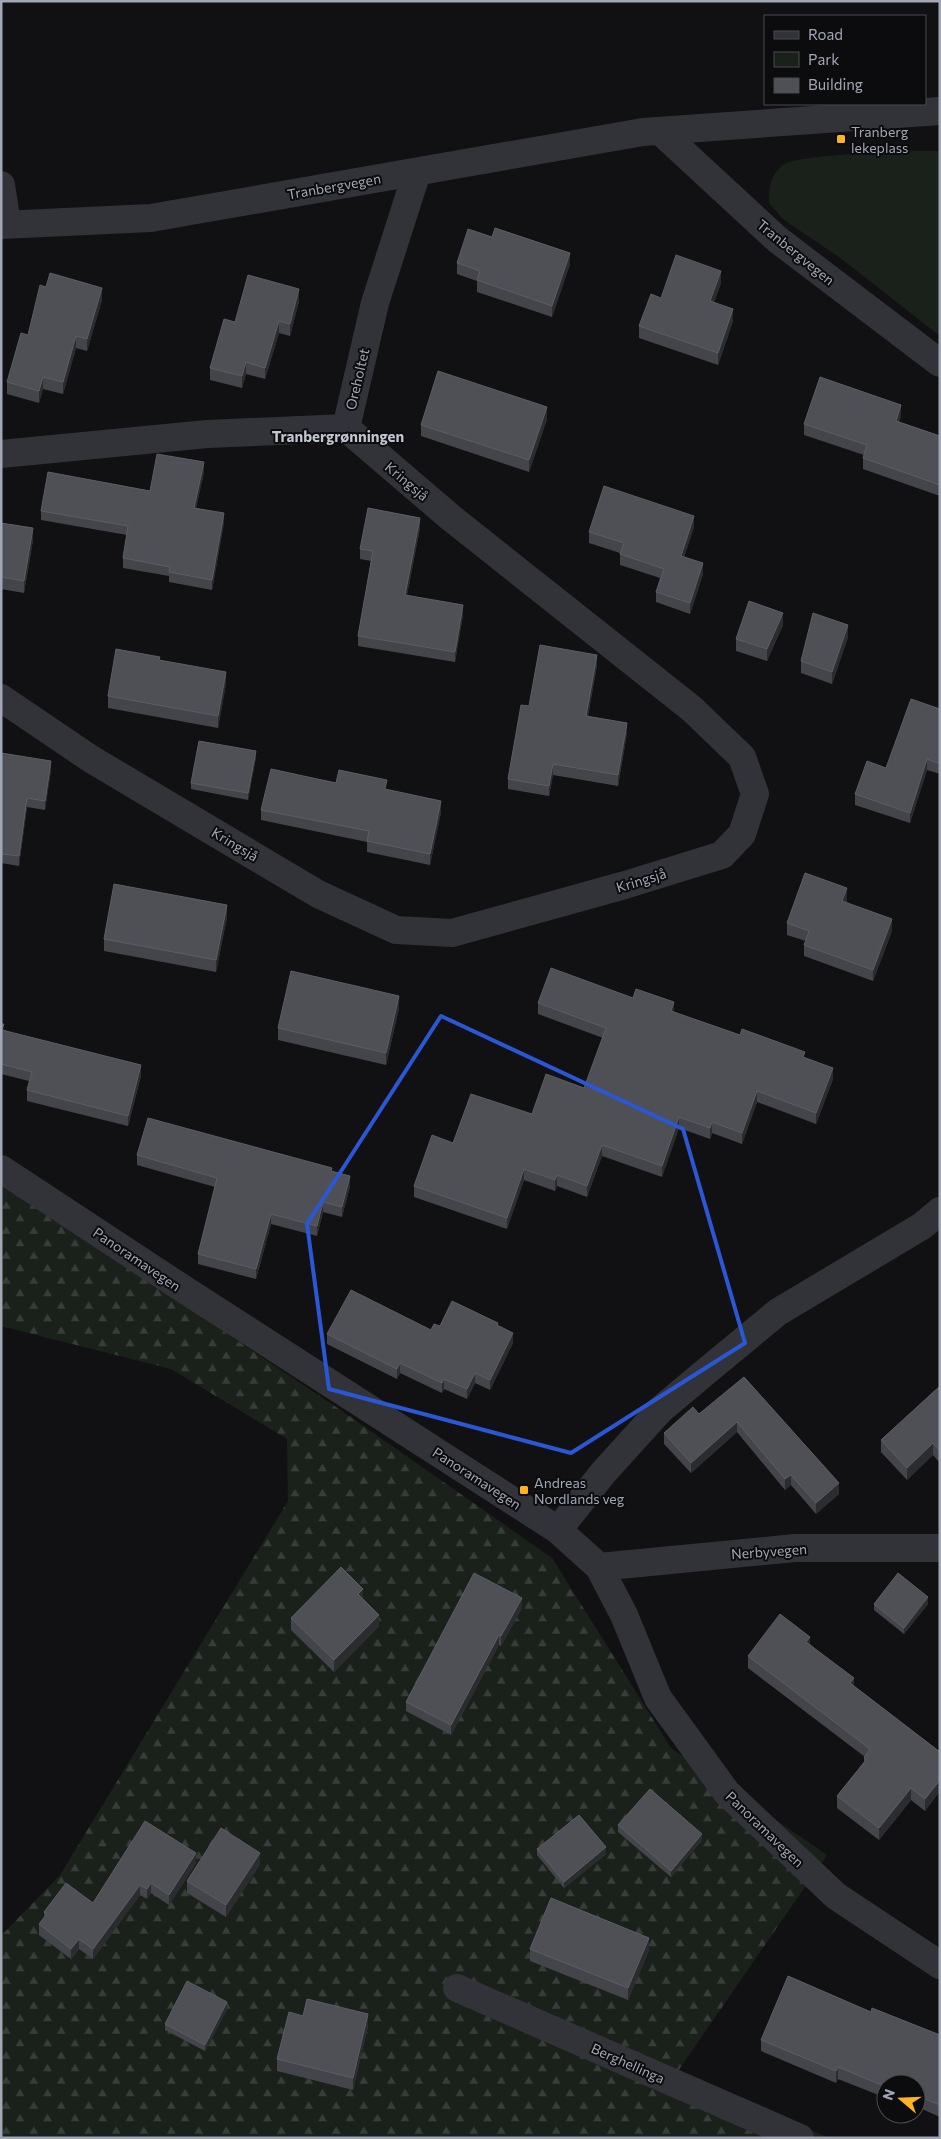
<svg xmlns="http://www.w3.org/2000/svg" width="941" height="2139" viewBox="0 0 941 2139" font-family="Commissioner,sans-serif">
	<style>
		.green { fill: #19211a }
		.forest { fill: url(#forest-firs) }
		.lines { fill: none; stroke-linecap: round; stroke-linejoin: round }
		.minor { stroke: #323338; stroke-width: 28 }
		.wall { fill: #44454b }
		.shaded-wall { fill: #2b2c30 }
		.building { fill: #4e5056; stroke: #5b5e65 }
		.marked { fill: none; stroke: #2a57d4; stroke-width: 4; stroke-linejoin: round }
		.poi-dot { fill: #feb41e; stroke: #0c0c0e; stroke-width: 2 }
		.labels { text-anchor: middle; dominant-baseline: central; stroke-width: 4; stroke-linejoin: round; paint-order: stroke }
		.poi-label { font-size: 14px; fill: #a1a7b4; stroke: #0c0c0e; text-anchor: start }
		.street-label { font-size: 14px; fill: #a1a7b4; stroke: #0c0c0e }
		.neighbourhood-label { font-size: 15px; font-weight: bold; fill: #c2c6d0; stroke: #0c0c0e }
	</style>
	<defs>
		<pattern id="forest-firs" width="22" height="20" patternUnits="userSpaceOnUse" patternTransform="scale(1.25)"><rect width="22" height="20" fill="#19211a"/><path d="M5 1l3.5 6h-7zM16 11l3.5 6h-7z" fill="#373e39"/></pattern>
	</defs>
	<rect width="100%" height="100%" fill="#111113"/>
	<path class="green" d="M900,151H940V336L839,257L784,220L769,203C769,188 770,175 783,165C797,155 878,153 900,151Z"/>
	<path class="forest" d="M1,1182L342,1411L552,1558L671,1748L827,1855L678,2071L829,2138H1V1936L60,1875L288,1501L287,1439L171,1369L1,1326Z"/>
	<g class="lines">
		<g class="minor">
			<path d="M660,131L778,240L940,363"/>
			<path d="M1,185L7,224"/>
			<path d="M1,225L151,218L643,132L940,111"/>
			<path d="M346,428L375,303L417,172"/>
			<path d="M1,454L207,434L346,428"/>
			<path d="M1,698L91,759L318,894L396,930L452,933L625,885L722,855L742,834L755,794L742,757L692,709L450,517L346,428"/>
			<path d="M1,1169L185,1290L558,1530L599,1567L624,1615L658,1698L727,1793L836,1896L940,1965"/>
			<path d="M558,1530L603,1473L660,1410L715,1364L778,1312L922,1226L940,1211"/>
			<path d="M599,1567L795,1548H940"/>
			<path d="M457,1988L800,2138"/>
		</g>
	</g>
	<g class="wall">
		<path d="M457,263L570,264L552,317L477,292V281L457,274Z"/>
		<path d="M721,283L714,302L733,321L718,365L639,338V326L661,298Z"/>
		<path d="M102,300L87,351L76,348L63,394L43,389L39,403L7,394V382L28,335Z"/>
		<path d="M299,301L290,336L279,333L265,379L246,374L242,388L210,380V368L235,322Z"/>
		<path d="M901,416L899,422L940,436V496L863,469V458L864,455L804,435V424Z"/>
		<path d="M547,419L529,472L421,436V425Z"/>
		<path d="M204,472L196,508L224,523L212,590L169,582V576L123,568V558L127,535L41,520V511L150,491Z"/>
		<path d="M1,523L33,540L24,593L1,589Z"/>
		<path d="M694,527L684,557L703,574L690,614L656,602V592L660,578L620,565V553L589,543V532Z"/>
		<path d="M420,528L407,595L463,615L455,662L358,646V636L371,561L360,559V549Z"/>
		<path d="M783,625L767,661L736,651V639Z"/>
		<path d="M848,637L832,684L801,673V661Z"/>
		<path d="M597,665L588,716L627,733L618,786L553,775L549,796L508,789V779L529,706Z"/>
		<path d="M226,684L218,728L108,708V696Z"/>
		<path d="M940,709V774L927,770L910,823L855,805V794L886,768Z"/>
		<path d="M1,753L51,770L45,810L27,807L19,866L1,863Z"/>
		<path d="M256,757L248,800L191,789V783Z"/>
		<path d="M387,790L441,812L430,865L367,852V842L261,820V810Z"/>
		<path d="M847,900L846,903L892,931L873,981L804,956V945L806,941L787,935V923Z"/>
		<path d="M227,917L216,972L104,951V939Z"/>
		<path d="M633,998L805,1058L833,1079L816,1124L757,1102L742,1144L712,1133L710,1139L679,1128L662,1177L602,1156L587,1197L557,1186L555,1191L524,1180L507,1229L414,1197V1186L453,1143L532,1114L584,1088L603,1038L538,1014V1003Z"/>
		<path d="M399,1008L386,1065L278,1040V1028Z"/>
		<path d="M1,1024L4,1030L141,1076L128,1126L27,1101V1090L29,1081L1,1074Z"/>
		<path d="M137,1155L332,1172L350,1186L342,1217L323,1212L317,1236L271,1224L256,1279L198,1264V1254L215,1187L137,1165Z"/>
		<path d="M440,1326H498L513,1343L490,1390L475,1383L467,1399L444,1389L442,1393L400,1373L397,1379L327,1344V1334L431,1330Z"/>
		<path d="M744,1377L839,1494L816,1514L791,1485L785,1490L737,1432L691,1473L664,1444V1433L699,1414Z"/>
		<path d="M940,1386V1463L933,1455L907,1480L881,1452V1440Z"/>
		<path d="M363,1599L379,1626L334,1672L291,1630V1618Z"/>
		<path d="M874,1604H928L904,1634L874,1610Z"/>
		<path d="M522,1608L501,1646L499,1645L451,1735L406,1711V1702Z"/>
		<path d="M810,1644L854,1686L940,1752V1791L925,1811L911,1800L879,1840L837,1808V1796L864,1762V1758L865,1757L748,1668V1656Z"/>
		<path d="M618,1825L702,1840L671,1877L618,1832Z"/>
		<path d="M537,1849L606,1854L564,1888L537,1855Z"/>
		<path d="M196,1863L169,1905L151,1893L147,1899L140,1895L93,1959L79,1949L71,1959L39,1935V1924L44,1917V1912L93,1903Z"/>
		<path d="M260,1864L226,1917L187,1893V1881Z"/>
		<path d="M530,1949L649,1950L628,2000L530,1961Z"/>
		<path d="M227,2009L205,2051L165,2030V2024Z"/>
		<path d="M871,2012L940,2035V2117L922,2109L921,2113L916,2111V2084H886V2098L838,2079L836,2083L761,2051V2040Z"/>
		<path d="M303,2016L368,2026L353,2090L277,2071V2059Z"/>
	</g>
	<g class="shaded-wall">
		<path d="M570,253V264L552,317V306Z"/>
		<path d="M721,271V283L710,313V301Z"/>
		<path d="M102,288V300L87,351V339Z"/>
		<path d="M299,289V301L290,336V324Z"/>
		<path d="M733,309V321L718,365V353Z"/>
		<path d="M279,321V333L265,379V368Z"/>
		<path d="M76,336V348L63,394V382Z"/>
		<path d="M246,362V374L242,388V376Z"/>
		<path d="M43,377V389L39,403V391Z"/>
		<path d="M901,405V416L896,432V421Z"/>
		<path d="M547,407V419L529,472V460Z"/>
		<path d="M204,462V472L194,517V508Z"/>
		<path d="M224,513V523L212,590V580Z"/>
		<path d="M694,516V527L681,567V556Z"/>
		<path d="M420,518V528L405,605V595Z"/>
		<path d="M33,528V540L24,593V581Z"/>
		<path d="M703,563V574L690,614V603Z"/>
		<path d="M463,605V615L455,662V652Z"/>
		<path d="M783,613V625L767,661V649Z"/>
		<path d="M848,625V637L832,684V672Z"/>
		<path d="M597,655V665L586,726V716Z"/>
		<path d="M226,672V684L218,728V716Z"/>
		<path d="M627,723V733L618,786V775Z"/>
		<path d="M256,751V757L248,800V793Z"/>
		<path d="M927,759V770L910,823V813Z"/>
		<path d="M51,761V770L45,810V801Z"/>
		<path d="M553,764V775L549,796V786Z"/>
		<path d="M27,798V807L19,866V856Z"/>
		<path d="M441,801V812L430,865V854Z"/>
		<path d="M847,888V900L842,913V901Z"/>
		<path d="M227,905V917L216,972V960Z"/>
		<path d="M892,919V931L873,981V970Z"/>
		<path d="M399,996V1008L386,1065V1053Z"/>
		<path d="M674,1002V1013L671,1011Z"/>
		<path d="M141,1065V1076L128,1126V1116Z"/>
		<path d="M833,1068V1079L816,1124V1113Z"/>
		<path d="M757,1091V1102L742,1144V1133Z"/>
		<path d="M679,1117V1128L662,1177V1166Z"/>
		<path d="M712,1122V1133L710,1139V1128Z"/>
		<path d="M602,1145V1156L587,1197V1186Z"/>
		<path d="M524,1169V1180L507,1229V1218Z"/>
		<path d="M557,1175V1186L555,1191V1180Z"/>
		<path d="M350,1176V1186L342,1217V1207Z"/>
		<path d="M323,1202V1212L317,1236V1226Z"/>
		<path d="M271,1214V1224L256,1279V1269Z"/>
		<path d="M513,1333V1343L490,1390V1380Z"/>
		<path d="M400,1363V1373L397,1379V1369Z"/>
		<path d="M475,1373V1383L467,1399V1389Z"/>
		<path d="M444,1379V1389L442,1393V1383Z"/>
		<path d="M737,1422V1432L691,1473V1463Z"/>
		<path d="M933,1443V1455L907,1480V1468Z"/>
		<path d="M791,1475V1485L785,1490V1479Z"/>
		<path d="M839,1483V1494L816,1514V1503Z"/>
		<path d="M363,1589V1601L358,1594Z"/>
		<path d="M928,1597V1604L904,1634V1628Z"/>
		<path d="M522,1598V1608L501,1646V1636Z"/>
		<path d="M379,1615V1626L334,1672V1660Z"/>
		<path d="M499,1635V1645L451,1735V1725Z"/>
		<path d="M810,1637V1649L806,1642Z"/>
		<path d="M854,1678V1690L850,1683Z"/>
		<path d="M940,1780V1791L925,1811V1799Z"/>
		<path d="M911,1788V1800L879,1840V1828Z"/>
		<path d="M702,1834V1840L671,1877V1871Z"/>
		<path d="M606,1847V1854L564,1888V1882Z"/>
		<path d="M196,1853V1863L169,1905V1895Z"/>
		<path d="M260,1853V1864L226,1917V1905Z"/>
		<path d="M151,1883V1893L147,1899V1889Z"/>
		<path d="M140,1885V1895L93,1959V1949Z"/>
		<path d="M649,1938V1950L628,2000V1988Z"/>
		<path d="M79,1939V1949L71,1959V1949Z"/>
		<path d="M227,2002V2009L205,2051V2045Z"/>
		<path d="M368,2014V2026L353,2090V2078Z"/>
		<path d="M838,2067V2079L836,2083V2071Z"/>
		<path d="M922,2098V2109L921,2113V2101Z"/>
	</g>
	<g class="building">
		<path d="M495,228L570,253L552,306L477,280L480,271L457,263L468,229L492,237Z"/>
		<path d="M676,255L721,271L710,301L733,309L718,353L639,326L651,294L661,298Z"/>
		<path d="M50,273L102,288L87,339L76,336L63,382L43,377L39,391L7,382L21,333L28,335L40,285L46,287Z"/>
		<path d="M248,275L299,289L290,324L279,321L265,368L246,362L242,376L210,368L224,319L235,322Z"/>
		<path d="M438,371L547,407L529,460L421,425Z"/>
		<path d="M820,377L901,405L896,421L940,436V485L863,458L867,445L804,424Z"/>
		<path d="M157,454L204,462L194,508L224,513L212,580L169,572L170,567L123,558L128,526L41,511L48,472L150,491Z"/>
		<path d="M604,486L694,516L681,556L703,563L690,603L656,592L664,569L620,554L624,543L589,532Z"/>
		<path d="M368,508L420,518L405,595L463,605L455,652L358,636L373,551L360,549Z"/>
		<path d="M1,523L33,528L24,581L1,577Z"/>
		<path d="M749,601L783,613L767,649L736,639Z"/>
		<path d="M813,613L848,625L832,672L801,661Z"/>
		<path d="M540,645L597,655L586,716L627,723L618,775L553,764L549,786L508,779L521,705L529,706Z"/>
		<path d="M116,649L160,657L159,660L226,672L218,716L108,696Z"/>
		<path d="M911,699L940,709V764L927,759L910,813L855,794L867,761L886,768Z"/>
		<path d="M199,741L256,751L248,793L191,783Z"/>
		<path d="M1,753L51,761L45,801L27,798L19,856L1,854Z"/>
		<path d="M271,769L336,783L339,770L387,780L385,789L441,801L430,854L367,841L369,831L261,810Z"/>
		<path d="M805,873L847,888L842,901L892,919L873,970L804,945L809,931L787,923Z"/>
		<path d="M114,884L227,905L216,960L104,939Z"/>
		<path d="M551,968L633,998L636,989L674,1002L671,1011L740,1035L742,1029L805,1052L803,1057L833,1068L816,1113L757,1091L742,1133L712,1122L710,1128L679,1117L662,1166L602,1145L587,1186L557,1175L555,1180L524,1169L507,1218L414,1186L432,1135L453,1143L471,1094L532,1114L546,1074L584,1088L606,1028L538,1003Z"/>
		<path d="M291,971L399,996L386,1053L278,1028Z"/>
		<path d="M1,1024H4L2,1030L141,1065L128,1116L27,1090L32,1072L1,1064Z"/>
		<path d="M148,1118L332,1168L331,1171L350,1176L342,1207L323,1202L317,1226L271,1214L256,1269L198,1254L217,1178L137,1155Z"/>
		<path d="M351,1290L431,1330L434,1324L440,1326L452,1301L498,1323L497,1325L513,1333L490,1380L475,1373L467,1389L444,1379L442,1383L400,1363L397,1369L327,1334Z"/>
		<path d="M744,1377L839,1483L816,1503L791,1475L785,1479L737,1422L691,1463L664,1433L693,1407L699,1414Z"/>
		<path d="M940,1386V1451L933,1443L907,1468L881,1440Z"/>
		<path d="M341,1567L363,1589L358,1594L379,1615L334,1660L291,1618Z"/>
		<path d="M474,1573L522,1598L501,1636L499,1635L451,1725L406,1702Z"/>
		<path d="M898,1573L928,1597L904,1628L874,1604Z"/>
		<path d="M780,1614L810,1637L806,1642L854,1678L850,1683L940,1752V1780L925,1799L911,1788L879,1828L837,1796L866,1760L864,1758L870,1749L748,1656Z"/>
		<path d="M650,1789L702,1834L671,1871L618,1825Z"/>
		<path d="M579,1815L606,1847L564,1882L537,1849Z"/>
		<path d="M145,1821L196,1853L169,1895L151,1883L147,1889L140,1885L93,1949L79,1939L71,1949L39,1924L47,1914L44,1912L66,1883L93,1903Z"/>
		<path d="M221,1828L260,1853L226,1905L187,1881Z"/>
		<path d="M551,1898L649,1938L628,1988L530,1949Z"/>
		<path d="M788,1976L871,2012L872,2008L940,2035V2105L922,2098L921,2101L916,2099V2084H886V2087L838,2067L836,2071L761,2040Z"/>
		<path d="M187,1981L227,2002L205,2045L165,2024Z"/>
		<path d="M307,1999L368,2014L353,2078L277,2059L289,2012L303,2016Z"/>
	</g>
	<path class="marked" d="M441,1016L683,1129L745,1343L571,1453L329,1389L307,1224Z"/>
	<g class="poi-dot">
		<rect x="836" y="134" width="10" height="10" rx="2.5"/>
		<rect x="519" y="1485" width="10" height="10" rx="2.5"/>
	</g>
	<g class="labels">
		<g class="poi-label">
			<text x="851" y="131">Tranberg<tspan x="851" dy="16">lekeplass</tspan></text>
			<text x="534" y="1482">Andreas<tspan x="534" dy="16">Nordlands veg</tspan></text>
		</g>
		<g class="street-label">
			<text transform="translate(334 186) rotate(-10)">Tranbergvegen</text>
			<text transform="translate(796 252) rotate(39)">Tranbergvegen</text>
			<text transform="translate(357 379) rotate(-77)">Oreholtet</text>
			<text transform="translate(407 481) rotate(40)">Kringsjå</text>
			<text transform="translate(235 844) rotate(31)">Kringsjå</text>
			<text transform="translate(641 880) rotate(-17)">Kringsjå</text>
			<text transform="translate(137 1259) rotate(34)">Panoramavegen</text>
			<text transform="translate(477 1478) rotate(33)">Panoramavegen</text>
			<text transform="translate(769 1551) rotate(-4)">Nerbyvegen</text>
			<text transform="translate(765 1829) rotate(44)">Panoramavegen</text>
			<text transform="translate(628 2063) rotate(24)">Berghellinga</text>
		</g>
		<g class="neighbourhood-label">
			<text x="338" y="436">Tranbergrønningen</text>
		</g>
	</g>
	<rect width="941" height="2139" fill="none" stroke="#a1a7b4" stroke-width="5"/>
	<rect x="764" y="15" width="162" height="90" fill="#0c0c0e" stroke="#484a50"/>
	<rect x="774" y="31" width="25" height="8" fill="#323338" stroke="#484a50"/>
	<text x="808" y="40" font-size="15" fill="#a1a7b4">Road</text>
	<rect x="774" y="52" width="25" height="15" fill="#19211a" stroke="#484a50"/>
	<text x="808" y="65" font-size="15" fill="#a1a7b4">Park</text>
	<rect x="774" y="78" width="25" height="15" fill="#4e5056" stroke="#484a50"/>
	<text x="808" y="90" font-size="15" fill="#a1a7b4">Building</text>
	<g transform="translate(901 2099) rotate(289)"><circle r="24" fill="#0c0c0e" stroke="#484a50"/>
	<path d="M0-4L9 19L0 12L-9 19Z" fill="#feb41e"/>
	<text y="-8" font-size="14" font-weight="bold" text-anchor="middle" fill="#a1a7b4">N</text>
	</g>
</svg>
